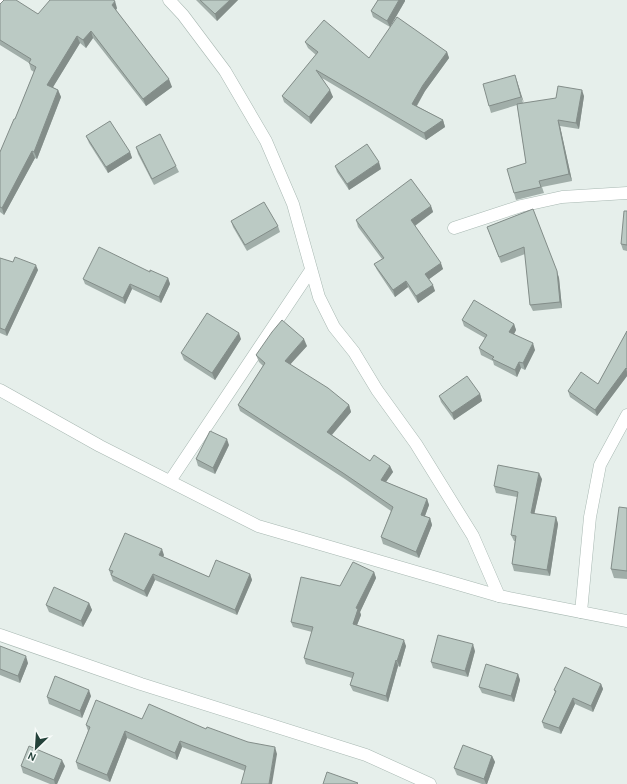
<svg xmlns="http://www.w3.org/2000/svg" width="627" height="784" viewBox="0 0 627 784" font-family="Karla,sans-serif">
	<style>
		.lines { fill: none; stroke-linecap: round; stroke-linejoin: round }
		.minor-casing { stroke: #a8b8b2; stroke-width: 13 }
		.minor { stroke: #fff; stroke-width: 12 }
		.wall { fill: #a1aea9 }
		.shaded-wall { fill: #838d89 }
		.building { fill: #bbcac4; stroke: #838d89 }
	</style>
	<rect width="100%" height="100%" fill="#e6efeb"/>
	<g class="lines">
		<g class="minor-casing">
			<g id="minor">
				<path d="M169,0L183,15L225,71L266,141L293,204L319,297L334,327L354,352L377,390L416,444L473,536L499,596"/>
				<path d="M0,4L2,0"/>
				<path d="M454,228L521,206L562,197L627,193"/>
				<path d="M0,390L100,446L258,526L499,596L627,621"/>
				<path d="M170,481L311,270"/>
				<path d="M581,612L590,517L600,465L627,415"/>
				<path d="M0,635L141,684L366,755L430,784"/>
			</g>
		</g>
		<use href="#minor" class="minor"/>
	</g>
	<g class="wall">
		<path d="M196,0H238L217,21Z"/>
		<path d="M378,0H405V1L390,27L373,17L371,11Z"/>
		<path d="M0,4L38,14L117,8L116,10L172,87L146,106L93,38L86,48L80,43L53,87L58,90L61,97L37,159L35,158L4,215L0,212V152L15,119L34,72L31,70L29,63L0,45Z"/>
		<path d="M305,42L369,58L447,52L449,58L425,91L417,106L443,120L445,127L426,140L322,78L333,97L311,124L284,102L282,96L316,55L308,48Z"/>
		<path d="M517,81L523,103L584,96L579,129L560,126L572,181L542,187L544,193L516,200L514,193L526,163L517,105L491,113L489,106Z"/>
		<path d="M86,136L130,152L132,158L108,173L89,143Z"/>
		<path d="M136,147L176,166L179,172L154,185L138,154Z"/>
		<path d="M335,166L381,169L349,190L337,172Z"/>
		<path d="M431,206L433,212L415,226L443,269L429,279L435,291L418,303L408,287L395,297L377,270L374,264L382,259L358,227L356,220Z"/>
		<path d="M533,209L559,278L562,308L533,311L530,305L525,254L501,263L487,227Z"/>
		<path d="M627,211V251L623,250L621,244Z"/>
		<path d="M231,221L278,226L280,232L247,251L233,227Z"/>
		<path d="M0,258L38,270L7,336L0,333Z"/>
		<path d="M150,272L168,278L170,284L161,303L132,289L125,304L85,284L83,279Z"/>
		<path d="M462,320L514,324L516,330L514,334L535,350L525,370L521,368L517,377L494,365L493,361L481,355L479,348L485,338L464,326Z"/>
		<path d="M627,331V376L597,416L570,397L568,391L598,384Z"/>
		<path d="M241,339L215,380L184,360L181,353Z"/>
		<path d="M307,346L290,364L349,405L351,412L332,435L370,461L390,466L393,472L386,482L427,499L429,505L425,516L430,518L432,525L419,558L383,544L381,537L391,511L345,479L240,411L238,405L263,366L259,362L256,355Z"/>
		<path d="M480,394L482,401L454,420L441,402L439,396Z"/>
		<path d="M229,445L215,474L198,466L196,459Z"/>
		<path d="M542,479L534,514L556,517L558,524L550,576L514,571L512,564L515,541H514L511,535L517,497L496,493L494,486Z"/>
		<path d="M627,508V579L614,578L611,569Z"/>
		<path d="M164,555L163,557L209,577L250,574L252,580L237,615L155,580L147,597L113,581L109,570Z"/>
		<path d="M374,572L376,578L360,612L361,615L357,625L406,646L400,667L398,666L388,702L353,691L350,685L352,678L306,664L304,658L312,632L293,627L291,622L340,586Z"/>
		<path d="M89,603L92,610L83,627L49,612L46,605Z"/>
		<path d="M0,646L28,663L20,683L0,675Z"/>
		<path d="M475,651L468,677L433,668L431,662Z"/>
		<path d="M518,674L520,680L514,702L482,693L479,687Z"/>
		<path d="M601,684L603,689L593,712L575,704L561,734L544,728L542,722L555,692L554,690Z"/>
		<path d="M91,696L82,718L49,704L47,697Z"/>
		<path d="M142,719L206,729L277,754L245,771L182,747L177,760L127,738L110,782L78,769L76,762L88,731L86,725Z"/>
		<path d="M492,756L495,762L487,784H482L457,775L454,768Z"/>
		<path d="M21,766H65L57,784H50L23,773Z"/>
	</g>
	<g class="shaded-wall">
		<path d="M230,0H238L217,21L215,14Z"/>
		<path d="M399,0H405V1L390,27L387,21Z"/>
		<path d="M115,1L117,8L115,12L112,5Z"/>
		<path d="M91,31L93,38L86,48L83,40Z"/>
		<path d="M77,36L80,43L50,92L47,85Z"/>
		<path d="M447,52L449,58L425,91L414,110L412,104L423,85Z"/>
		<path d="M515,75L517,81L524,103L521,97Z"/>
		<path d="M169,79L172,87L146,106L143,99Z"/>
		<path d="M58,90L61,97L37,159L34,152Z"/>
		<path d="M330,90L333,97L311,124L309,117Z"/>
		<path d="M582,90L584,96L579,129L576,123Z"/>
		<path d="M443,120L445,127L426,140L424,133Z"/>
		<path d="M558,120L560,126L572,181L569,174Z"/>
		<path d="M32,151L35,158L4,215L2,208Z"/>
		<path d="M130,152L132,158L108,173L106,167Z"/>
		<path d="M379,162L381,169L349,190L347,184Z"/>
		<path d="M431,206L433,212L413,227L411,220Z"/>
		<path d="M441,263L443,269L428,280L425,274Z"/>
		<path d="M36,265L38,270L7,336L5,330Z"/>
		<path d="M557,271L559,278L562,308L560,302Z"/>
		<path d="M168,278L170,284L161,303L159,297Z"/>
		<path d="M406,281L408,287L395,297L393,290Z"/>
		<path d="M130,284L132,289L125,304L123,298Z"/>
		<path d="M433,285L435,291L418,303L416,296Z"/>
		<path d="M514,324L516,330L512,338L509,332Z"/>
		<path d="M239,333L241,339L215,380L212,373Z"/>
		<path d="M304,339L307,346L288,367L285,361Z"/>
		<path d="M533,343L535,350L525,370L523,363Z"/>
		<path d="M519,362L521,368L517,377L515,370Z"/>
		<path d="M626,368L627,372V376L597,416L595,410Z"/>
		<path d="M480,394L482,401L454,420L452,413Z"/>
		<path d="M349,405L351,412L329,438L327,432Z"/>
		<path d="M227,439L229,445L215,474L213,468Z"/>
		<path d="M390,466L393,472L383,486L381,480Z"/>
		<path d="M539,473L542,479L533,520L531,513Z"/>
		<path d="M427,499L429,505L423,521L421,515Z"/>
		<path d="M556,517L558,524L550,576L547,570Z"/>
		<path d="M430,518L432,525L419,558L416,552Z"/>
		<path d="M162,549L164,555L161,561L159,555Z"/>
		<path d="M374,572L376,578L360,612L361,615L355,630L353,624L356,608Z"/>
		<path d="M153,574L155,580L147,597L144,591Z"/>
		<path d="M250,574L252,580L237,615L235,610Z"/>
		<path d="M89,603L92,610L83,627L81,621Z"/>
		<path d="M404,640L406,646L400,667L397,661Z"/>
		<path d="M473,644L475,651L468,677L465,671Z"/>
		<path d="M26,656L28,663L20,683L18,676Z"/>
		<path d="M396,660L398,666L388,702L386,696Z"/>
		<path d="M518,674L520,680L514,702L511,696Z"/>
		<path d="M601,684L603,689L593,712L591,706Z"/>
		<path d="M89,690L91,696L82,718L80,711Z"/>
		<path d="M573,698L575,704L561,734L559,728Z"/>
		<path d="M125,731L127,738L110,782L107,775Z"/>
		<path d="M180,741L182,747L177,760L175,753Z"/>
		<path d="M275,747L277,754L272,784H269Z"/>
		<path d="M492,756L495,762L487,784H486L484,779Z"/>
		<path d="M62,760L65,766L57,784H55L54,780Z"/>
	</g>
	<g class="building">
		<path d="M4,0H16L38,14L50,0H113L115,1L112,5L169,79L143,99L91,31L83,40L77,36L47,85L58,90L34,152L32,151L2,208L0,207V152L14,119H15L36,67L29,63L31,59L0,40V4Z"/>
		<path d="M200,0H230L215,14Z"/>
		<path d="M378,0H399L387,21L371,11Z"/>
		<path d="M397,17L447,52L423,85L412,104L443,120L424,133L316,70L330,90L309,117L282,96L318,52L305,42L324,20L369,58Z"/>
		<path d="M515,75L521,97L489,106L483,84Z"/>
		<path d="M558,86L582,90L576,123L558,120L569,174L539,181L541,187L514,193L507,169L526,163L517,104L556,98Z"/>
		<path d="M110,121L130,152L106,167L86,136Z"/>
		<path d="M160,134L176,166L152,179L136,147Z"/>
		<path d="M367,144L379,162L347,184L335,166Z"/>
		<path d="M411,179L431,206L411,220L441,263L425,274L433,285L416,296L406,281L393,290L374,264L384,258L356,220Z"/>
		<path d="M264,202L278,226L245,245L231,221Z"/>
		<path d="M533,209L557,271L560,302L530,305L524,247L499,257L487,227Z"/>
		<path d="M624,211H627V245L621,244Z"/>
		<path d="M99,247L150,272V270L168,278L159,297L130,284L123,298L83,279Z"/>
		<path d="M15,257L36,265L5,330L0,328V258L13,262Z"/>
		<path d="M474,300L514,324L509,332L533,343L523,363L519,362L515,370L492,359L494,357L479,348L487,335L462,320Z"/>
		<path d="M207,313L239,333L212,373L181,353Z"/>
		<path d="M282,320L304,339L285,361L328,388L349,405L327,432L370,461L374,455L390,466L381,480L427,499L421,515L430,518L416,552L381,537L393,507L343,473L238,405L265,363L256,355L272,332Z"/>
		<path d="M627,331V369L626,368L595,410L568,391L581,372L598,384Z"/>
		<path d="M467,376L480,394L452,413L439,396Z"/>
		<path d="M210,431L227,439L213,468L196,459Z"/>
		<path d="M498,465L539,473L531,513L556,517L547,570L512,564L516,536L511,535L518,492L494,486Z"/>
		<path d="M619,507L627,508V571L611,569Z"/>
		<path d="M125,533L162,549L159,555L209,577L216,560L250,574L235,610L153,574L144,591L111,575L113,571L109,570Z"/>
		<path d="M353,562L374,572L356,608L358,609L353,624L404,640L397,661L396,660L386,696L350,685L354,673L304,658L313,627L291,622L301,577L340,586Z"/>
		<path d="M54,587L89,603L81,621L46,605Z"/>
		<path d="M438,635L473,644L465,671L431,662Z"/>
		<path d="M0,646L26,656L18,676L0,669Z"/>
		<path d="M486,664L518,674L511,696L479,687Z"/>
		<path d="M565,667L601,684L591,706L573,698L559,728L542,722L556,691L554,690Z"/>
		<path d="M55,676L89,690L80,711L47,697Z"/>
		<path d="M96,700L142,719L149,704L206,729L207,727L248,742L275,747L269,784H241L246,766L180,741L175,753L125,731L107,775L76,762L90,727L86,725Z"/>
		<path d="M463,745L492,756L484,779L454,768Z"/>
		<path d="M29,746L62,760L54,780L21,766Z"/>
		<path d="M327,772L358,783L357,784H323Z"/>
	</g>
	<g transform="translate(36 748) rotate(205)" stroke="#f7fbf9" stroke-width="3" paint-order="stroke">
	<path d="M0-3L7 15L0 10L-7 15Z" fill="#24423a"/>
	<text y="-6" font-size="11" font-weight="bold" text-anchor="middle" fill="#24423a">N</text>
	</g>
</svg>
